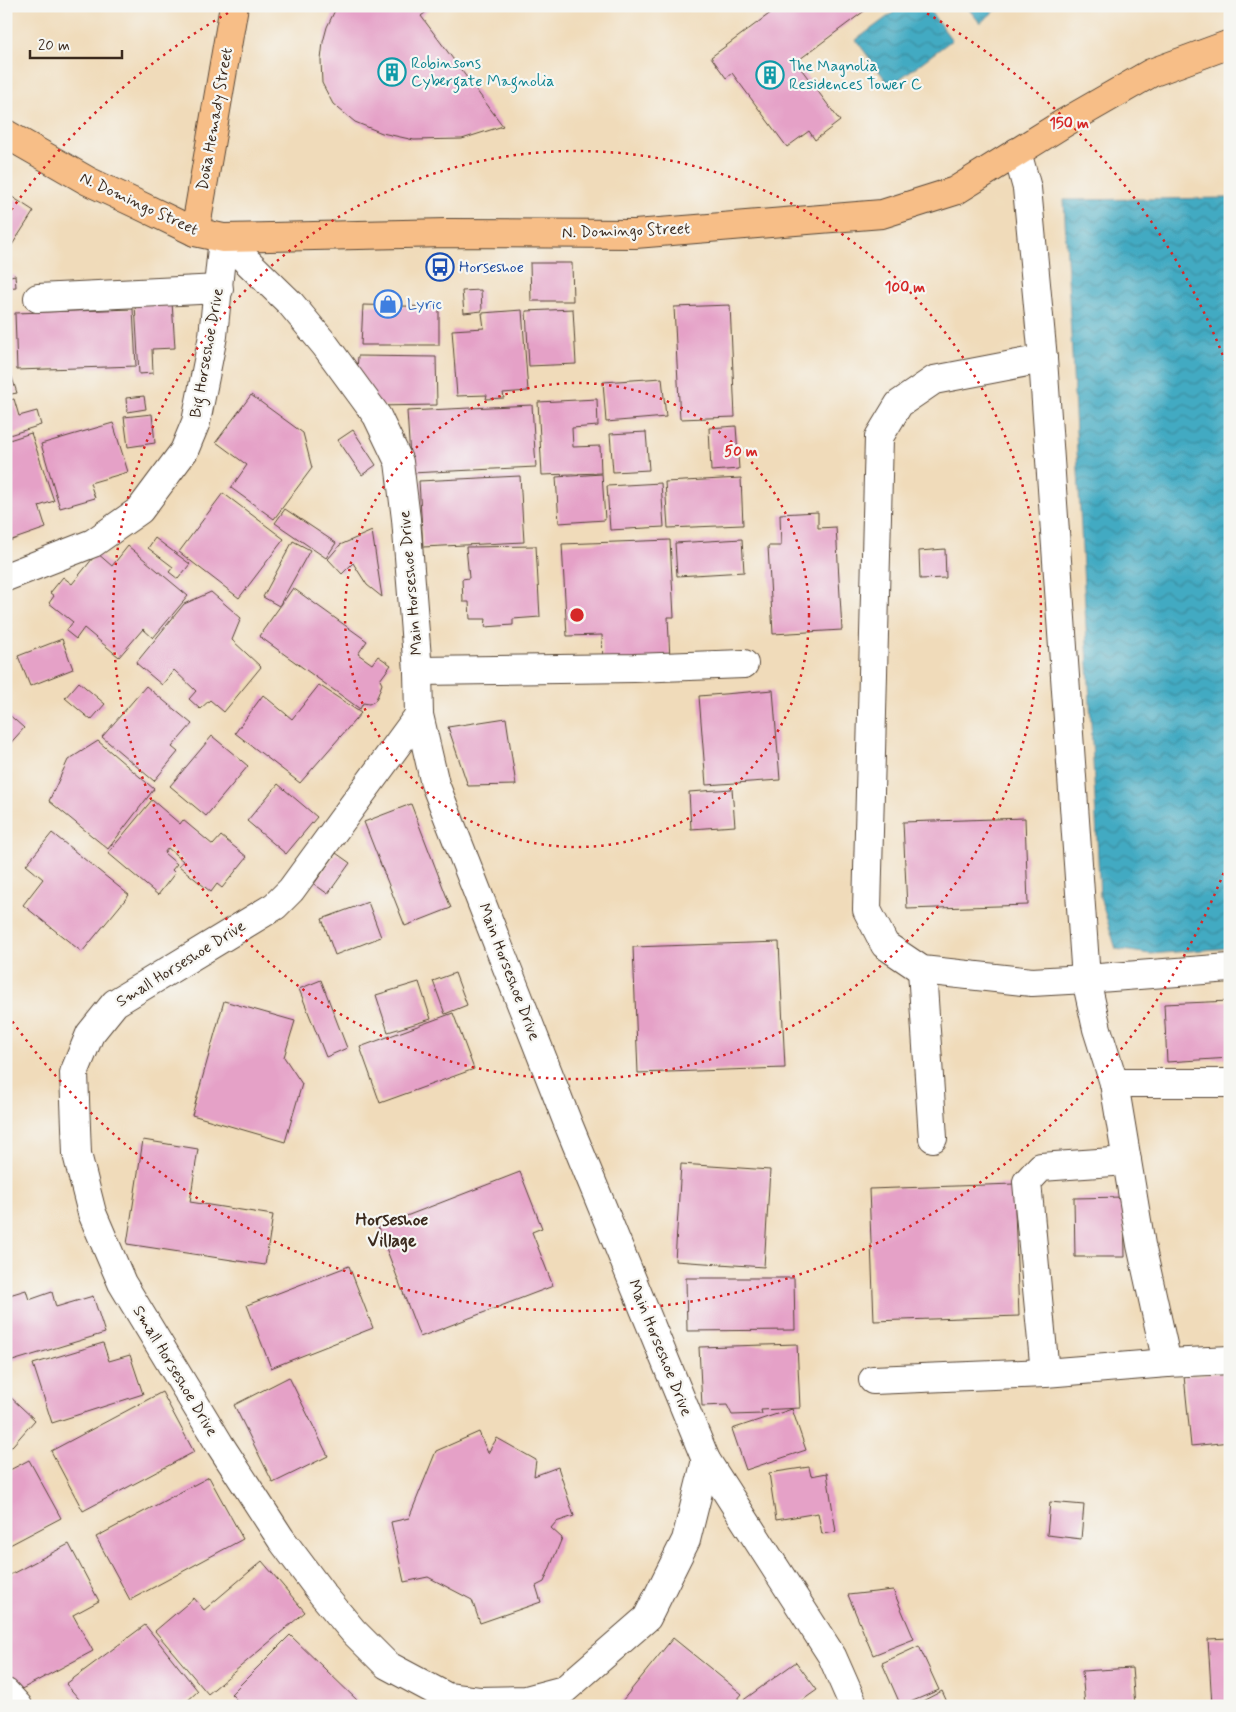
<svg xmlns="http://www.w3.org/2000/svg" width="1236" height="1712" viewBox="0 0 1236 1712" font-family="Mynerve,sans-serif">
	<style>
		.water { fill: url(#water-waves); stroke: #3f6a70 }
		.building { fill: #e5a1c7 }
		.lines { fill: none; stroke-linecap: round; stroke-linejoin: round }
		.minor-casing { stroke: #564535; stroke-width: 30 }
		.major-casing { stroke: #564535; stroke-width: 30 }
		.minor { stroke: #fff; stroke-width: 28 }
		.major { stroke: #f7be87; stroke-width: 28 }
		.ring { fill: none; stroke: #d62828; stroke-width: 2.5; stroke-dasharray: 2.5 5 }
		.labels { text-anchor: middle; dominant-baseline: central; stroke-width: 4.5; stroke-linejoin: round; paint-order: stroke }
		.culture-label { font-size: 16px; fill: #0d838f; stroke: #f6f6f2; text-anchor: start }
		.street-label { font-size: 16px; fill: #3b2a1e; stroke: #f6f6f2 }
		.transit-label { font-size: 16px; fill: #164399; stroke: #f6f6f2; text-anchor: start }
		.shop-label { font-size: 16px; fill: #366cbe; stroke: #f6f6f2; text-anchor: start }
		.neighbourhood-label { font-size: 18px; font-weight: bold; fill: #3b2a1e; stroke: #f6f6f2 }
		.centre { fill: #d62828; stroke: #f6f6f2; stroke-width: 2.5 }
		.ring-label { font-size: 15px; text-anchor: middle; font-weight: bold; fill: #d62828; stroke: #f6f6f2; stroke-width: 4.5; stroke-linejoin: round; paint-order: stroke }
	</style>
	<defs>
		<pattern id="water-waves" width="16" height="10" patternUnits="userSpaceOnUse" patternTransform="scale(1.25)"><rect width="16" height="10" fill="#43aac2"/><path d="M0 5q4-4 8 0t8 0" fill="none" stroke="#398b9d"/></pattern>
	</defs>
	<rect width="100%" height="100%" fill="#f6f6f2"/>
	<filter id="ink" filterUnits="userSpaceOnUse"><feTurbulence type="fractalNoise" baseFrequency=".02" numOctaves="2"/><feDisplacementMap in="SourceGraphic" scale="10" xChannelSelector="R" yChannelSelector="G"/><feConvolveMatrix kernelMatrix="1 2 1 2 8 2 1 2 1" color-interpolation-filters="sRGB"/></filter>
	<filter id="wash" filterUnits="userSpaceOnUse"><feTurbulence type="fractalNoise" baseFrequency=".0096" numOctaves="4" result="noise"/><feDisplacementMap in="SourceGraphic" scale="20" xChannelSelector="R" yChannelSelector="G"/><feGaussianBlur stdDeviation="1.12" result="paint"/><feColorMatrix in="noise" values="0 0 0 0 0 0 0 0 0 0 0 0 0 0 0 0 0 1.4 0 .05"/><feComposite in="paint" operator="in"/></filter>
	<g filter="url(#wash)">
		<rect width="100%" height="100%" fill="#f0dbba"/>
		<g class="water">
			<path d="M902,6H926L952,40L890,86L856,40Z"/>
			<path d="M966,6H1001L980,23Z"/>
			<path d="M1230,198V948L1150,954L1116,949L1100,897L1064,200Z"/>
		</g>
		<g id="blocks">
			<g class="building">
				<path d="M337,6H434L421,16L503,126L462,139L414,140L382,133L355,122L333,104L322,83L321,60L323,42L327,27Z"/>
				<path d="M780,6H871L796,62L840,121L815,140L809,131L787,147L732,73L726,78L711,57Z"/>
				<path d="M6,193L34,211L12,245L6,242Z"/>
				<path d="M530,263H572L573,301H531Z"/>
				<path d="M15,275L16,287L6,288V277Z"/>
				<path d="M481,290L482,311L464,313L462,291Z"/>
				<path d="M172,302L175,348L152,349L153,373L139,374L135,304Z"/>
				<path d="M363,305L439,307V345H361Z"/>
				<path d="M730,305L735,417L680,419L674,307Z"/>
				<path d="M133,309L136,366L17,370L15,313Z"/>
				<path d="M573,309L576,364L529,366L526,311Z"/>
				<path d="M522,310L528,391L503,393L504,398L486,399L487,395L457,396L452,330L484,328L482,313Z"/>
				<path d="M358,356L436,357L437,405L376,406L357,371Z"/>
				<path d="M6,359L17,393L6,395Z"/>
				<path d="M662,378L666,417L606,422L603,382Z"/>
				<path d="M251,395L303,433L312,468L274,519L231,488L247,465L216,442Z"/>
				<path d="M144,396L146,409L127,412L126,398Z"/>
				<path d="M14,399L19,416L37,411L41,425L6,436V401Z"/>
				<path d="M597,399L598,426L572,428L573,447L600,446L601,473L542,475L538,402Z"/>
				<path d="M532,405L536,467L411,473L407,411Z"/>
				<path d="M152,414L155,443L128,447L124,417Z"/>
				<path d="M113,423L128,472L90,483L95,498L60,508L41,444Z"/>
				<path d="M736,426L739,469L711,471L709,428Z"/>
				<path d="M353,430L376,465L362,475L338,440Z"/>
				<path d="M646,432L649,470L613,472L610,434Z"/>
				<path d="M31,433L54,501L39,506L46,528L9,541L6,533V441Z"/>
				<path d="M602,474L605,520L559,523L556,477Z"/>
				<path d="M520,476L524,542L423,547L419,481Z"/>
				<path d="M741,478L743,525L668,528L665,482Z"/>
				<path d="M661,483L664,527L610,530L607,486Z"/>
				<path d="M223,493L284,539L239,598L179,552Z"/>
				<path d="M285,509L336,543L326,558L275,523Z"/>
				<path d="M818,512V528L836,527L842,630L773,634L768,546H781L780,514Z"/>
				<path d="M372,531L382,597L367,585L353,563L342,574L328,559L340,545Z"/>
				<path d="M155,538L190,564L178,579L169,572L173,567L148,548Z"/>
				<path d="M742,539L744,572L677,576L675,543Z"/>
				<path d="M670,540L674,617H668L670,660L603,663L602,635L567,636L562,544Z"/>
				<path d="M293,541L310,550L279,606L263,597Z"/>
				<path d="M128,546L188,596L153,638L143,629L119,657L84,628L76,639L66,631L73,622L49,603L54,596L50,593L63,577L72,584L97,553L112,566Z"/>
				<path d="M536,546L540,617L513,619V625L485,627L486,619H470L469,602H463L462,579L469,578L466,547Z"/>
				<path d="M945,549L946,578L920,579L919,551Z"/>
				<path d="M293,588L367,641L358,654L372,664L378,656L391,665L380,680L382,684L378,695L375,701L369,704L363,703L360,709L259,636Z"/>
				<path d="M211,592L241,618L232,640L261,667L224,712L210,700L200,709L189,699L196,691L174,670L162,685L136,663L184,604Z"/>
				<path d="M62,639L73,669L30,686L18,656Z"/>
				<path d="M79,682L105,704L91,720L65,698Z"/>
				<path d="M319,685L361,713L300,783L235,733L263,695L292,719Z"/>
				<path d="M146,686L192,724L172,747L178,752L154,781L102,737Z"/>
				<path d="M773,690L780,780L706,785L699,696Z"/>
				<path d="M6,712L24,728L6,748Z"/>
				<path d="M506,718L516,785L468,786L448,727Z"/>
				<path d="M212,736L248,766L206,816L170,786Z"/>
				<path d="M98,741L154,789L108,849L49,801L68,760Z"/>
				<path d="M278,784L317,817L286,854L247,821Z"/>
				<path d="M732,789L735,826L691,829L689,792Z"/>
				<path d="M152,800L180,824L183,820L213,845L221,836L247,857L222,888L217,884L211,892L179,866L183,861L168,848L164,853L177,864L172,870L175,873L158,895L108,853Z"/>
				<path d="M411,804L451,908L405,926L364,822Z"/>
				<path d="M1025,818L1028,905L907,909L903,822Z"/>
				<path d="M52,833L129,895L82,952L23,905L43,879L26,865Z"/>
				<path d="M336,853L350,863L328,894L314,884Z"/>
				<path d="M368,902L381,937L335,955L322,919Z"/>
				<path d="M779,942L785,1068L638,1073L633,947Z"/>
				<path d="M455,973L467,1005L445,1014L433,981Z"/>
				<path d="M321,980L347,1048L326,1057L299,989Z"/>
				<path d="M419,982L431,1019L388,1032L376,995Z"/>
				<path d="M224,1001L295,1021L284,1057L302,1084L285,1142L192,1115Z"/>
				<path d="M1230,1001V1058L1167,1062L1164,1004Z"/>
				<path d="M453,1013L474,1069L380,1103L360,1047Z"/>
				<path d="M143,1140L198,1149L190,1202L273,1215L265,1265L127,1244Z"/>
				<path d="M681,1164L770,1170L764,1267L675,1261Z"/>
				<path d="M520,1172L542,1228L532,1232L553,1286L420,1337L378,1227Z"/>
				<path d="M1014,1184L1019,1316L874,1321L869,1189Z"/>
				<path d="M1124,1197L1125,1257H1075L1074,1198Z"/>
				<path d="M349,1266L373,1328L271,1368L247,1305Z"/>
				<path d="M686,1278H794L795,1330L687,1331Z"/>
				<path d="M26,1290L29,1300L52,1292L56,1307L93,1296L105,1333L6,1363V1296Z"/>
				<path d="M103,1343L109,1361L130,1355L143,1394L52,1423L33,1364Z"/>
				<path d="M797,1344L800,1408L761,1410L762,1414L732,1415L727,1405L702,1406L699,1347Z"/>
				<path d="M1230,1372V1442L1191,1446L1184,1376Z"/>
				<path d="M289,1377L328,1456L273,1483L234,1405Z"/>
				<path d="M162,1392L194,1452L83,1511L51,1451Z"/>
				<path d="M6,1393L35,1420L6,1453Z"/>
				<path d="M792,1409L806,1450L746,1470L732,1429Z"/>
				<path d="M479,1432L488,1453L497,1438L536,1460L534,1476L558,1467L574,1516L556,1522L551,1528L562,1538L544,1582L536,1586L541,1602L480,1623L472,1600L428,1577L404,1582L391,1522L409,1518L436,1451Z"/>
				<path d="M29,1460L61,1518L6,1547V1472Z"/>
				<path d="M809,1467L811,1476L827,1473L836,1532L822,1534L818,1513L776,1520L769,1473Z"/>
				<path d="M209,1477L243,1539L130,1600L96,1537Z"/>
				<path d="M1050,1502L1084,1505L1081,1539L1047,1535Z"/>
				<path d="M69,1544L99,1601L73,1615L93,1651L16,1692L6,1674V1577Z"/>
				<path d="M262,1561L305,1612L208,1694L155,1631L194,1598L204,1610Z"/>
				<path d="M893,1590L914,1639L873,1655L848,1595Z"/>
				<path d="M145,1625L198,1691L182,1706H85L66,1684Z"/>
				<path d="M290,1635L360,1703L357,1706H243L231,1694Z"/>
				<path d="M673,1638L742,1694L732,1706H618Z"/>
				<path d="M1230,1638V1706H1212L1208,1639Z"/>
				<path d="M919,1646L939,1690L901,1706L882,1663Z"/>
				<path d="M796,1662L817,1690L797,1704L799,1706H740L738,1704Z"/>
				<path d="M1132,1668L1135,1706H1085L1082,1671Z"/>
				<path d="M942,1691L948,1704L944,1706H913Z"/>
			</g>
		</g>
	</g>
	<g filter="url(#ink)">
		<use href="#blocks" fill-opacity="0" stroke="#564535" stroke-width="1"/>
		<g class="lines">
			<g class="minor-casing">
				<g id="minor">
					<path d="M1017,152L1027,188L1043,359L1086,979L1230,968"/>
					<path d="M223,238L291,304L325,345L377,416L399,462L406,519L418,671L419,715L435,784L569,1126L706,1460L832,1656L854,1706"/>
					<path d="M38,298L219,289"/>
					<path d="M1043,359L934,380L899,404L879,437L867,910L885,945L922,970L1032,982L1086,979L1097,1029L1114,1083L1141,1245L1167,1363"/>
					<path d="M6,577L93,543L140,510L184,451L196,422L213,336L223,238"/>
					<path d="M418,671L634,668L744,664"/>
					<path d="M419,715L291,890L275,906L115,1003L90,1034L74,1073L77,1154L92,1213L122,1283L220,1445L281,1539L323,1595L353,1631L387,1665L447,1697L479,1701L526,1700L564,1690L647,1618L686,1540L706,1460"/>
					<path d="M922,970L933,1138"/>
					<path d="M1114,1083H1230"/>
					<path d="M1045,1373L1027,1182L1041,1167L1127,1161"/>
					<path d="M873,1380L1045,1373L1167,1363L1230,1360"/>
					<path d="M6,1693L18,1706"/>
				</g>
			</g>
			<g class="major-casing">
				<g id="major">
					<path d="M6,134L88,181L137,204L195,232L223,238L447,233L635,234L882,214L955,191L1064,123L1151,73L1230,44"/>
					<path d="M195,232L234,6"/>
				</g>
			</g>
			<use href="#minor" class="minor"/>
			<use href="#major" class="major"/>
		</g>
	</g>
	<g class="ring">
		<circle cx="577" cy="615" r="232"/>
		<circle cx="577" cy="615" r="464"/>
		<path d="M1229 859A696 696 0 0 1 7 1014M7 216A696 696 0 0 1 240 6M914 6A696 696 0 0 1 1229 371"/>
	</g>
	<defs>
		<g id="building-ring" transform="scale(1.4375)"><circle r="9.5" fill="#f6f6f2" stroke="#0f9aa8" stroke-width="1.5"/><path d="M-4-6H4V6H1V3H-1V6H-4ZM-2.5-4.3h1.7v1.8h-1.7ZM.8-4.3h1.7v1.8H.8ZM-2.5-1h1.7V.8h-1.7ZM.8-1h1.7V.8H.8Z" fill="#0f9aa8"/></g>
		<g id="bus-ring" transform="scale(1.4375)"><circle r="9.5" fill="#f6f6f2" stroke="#1a4fb4" stroke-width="1.5"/><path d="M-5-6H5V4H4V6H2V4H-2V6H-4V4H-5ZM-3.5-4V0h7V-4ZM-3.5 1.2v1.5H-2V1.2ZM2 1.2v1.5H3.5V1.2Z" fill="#1a4fb4"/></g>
		<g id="shop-ring" transform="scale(1.4375)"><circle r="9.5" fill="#f6f6f2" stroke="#3f7fe0" stroke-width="1.5"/><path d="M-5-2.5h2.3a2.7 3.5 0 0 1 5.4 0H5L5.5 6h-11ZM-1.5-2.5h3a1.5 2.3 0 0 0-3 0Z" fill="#3f7fe0"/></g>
	</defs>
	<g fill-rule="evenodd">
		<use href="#building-ring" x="392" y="72"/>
		<use href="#building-ring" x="770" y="75"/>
		<use href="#bus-ring" x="440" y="267"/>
		<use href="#shop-ring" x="388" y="304"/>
	</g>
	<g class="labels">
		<g class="culture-label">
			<text x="411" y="63">Robinsons<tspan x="411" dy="18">Cybergate Magnolia</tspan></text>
			<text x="789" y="66">The Magnolia<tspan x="789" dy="18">Residences Tower C</tspan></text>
		</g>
		<g class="street-label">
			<text transform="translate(215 119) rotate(-80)">Doña Hemady Street</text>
			<text transform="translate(139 204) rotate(25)">N. Domingo Street</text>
			<text transform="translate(626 231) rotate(-2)">N. Domingo Street</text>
			<text transform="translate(207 353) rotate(-80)">Big Horseshoe Drive</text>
			<text transform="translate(411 583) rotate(-95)">Main Horseshoe Drive</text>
			<text transform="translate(181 964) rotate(-32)">Small Horseshoe Drive</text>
			<text transform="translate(509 972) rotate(69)">Main Horseshoe Drive</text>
			<text transform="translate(660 1348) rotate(68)">Main Horseshoe Drive</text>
			<text transform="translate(175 1371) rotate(59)">Small Horseshoe Drive</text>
		</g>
		<g class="transit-label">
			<text x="459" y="267">Horseshoe</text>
		</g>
		<g class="shop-label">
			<text x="407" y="304">Lyric</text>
		</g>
		<g class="neighbourhood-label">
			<text x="392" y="1220">Horseshoe<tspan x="392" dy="21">Village</tspan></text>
		</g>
	</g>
	<circle cx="577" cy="615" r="8" class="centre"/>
	<g class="ring-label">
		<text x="1069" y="128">150 m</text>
		<text x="905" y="292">100 m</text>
		<text x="741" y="456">50 m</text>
	</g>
	<rect width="1236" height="1712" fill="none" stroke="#f6f6f2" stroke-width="25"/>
	<path d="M30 50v8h92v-8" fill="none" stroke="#3b2a1e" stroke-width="2.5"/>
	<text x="38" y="50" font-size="15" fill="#3b2a1e" stroke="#f6f6f2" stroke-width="4" paint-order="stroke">20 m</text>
</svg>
